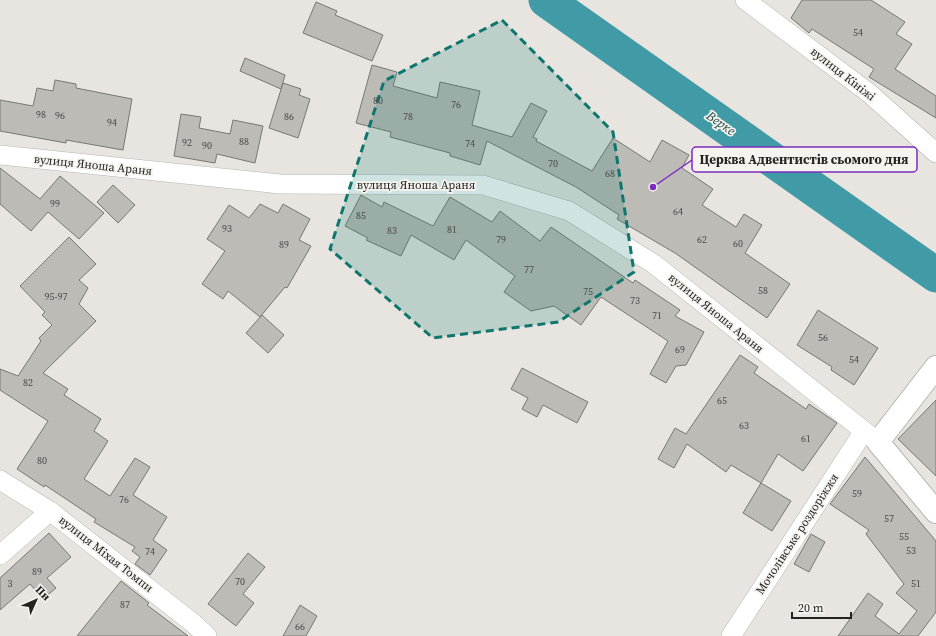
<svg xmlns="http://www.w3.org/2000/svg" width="936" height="636" viewBox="0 0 936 636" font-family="'Source Serif 4',serif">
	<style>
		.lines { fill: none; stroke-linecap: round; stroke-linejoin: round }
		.river { stroke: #409ba6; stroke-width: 35 }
		.building { fill: #bdbbb6; stroke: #797772 }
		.minor-casing { stroke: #b8b5b0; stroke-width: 20 }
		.tertiary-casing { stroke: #b8b5b0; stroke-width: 24 }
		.minor { stroke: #fff; stroke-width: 19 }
		.tertiary { stroke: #fff; stroke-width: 22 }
		.marked { fill: #0f766e; fill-opacity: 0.2; stroke: #0f766e; stroke-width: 3; stroke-dasharray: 8 5; stroke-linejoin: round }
		.labels { text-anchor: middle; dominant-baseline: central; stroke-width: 3.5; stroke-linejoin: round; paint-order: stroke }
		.number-label { font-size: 10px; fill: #4a4946 }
		.street-label { font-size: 12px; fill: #242321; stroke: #f5f3ed }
		.water-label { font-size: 13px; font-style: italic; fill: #163f45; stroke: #f5f3ed }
		.leader { fill: none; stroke: #7b2cbf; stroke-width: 1.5 }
		.callout-dot { fill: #7b2cbf; stroke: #f5f3ed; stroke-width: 1.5 }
		.callout { fill: #f5f3ed; stroke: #7b2cbf; stroke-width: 1.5 }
		.callout-label { font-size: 13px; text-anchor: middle; font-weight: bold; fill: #242321 }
	</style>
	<rect width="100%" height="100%" fill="#e8e5e0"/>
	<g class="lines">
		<path class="river" d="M546,0L936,275"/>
	</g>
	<g class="building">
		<path d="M802,0H871L905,22L896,34L912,44L895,69L936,96V118L869,77L874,69L812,29L809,33L791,18Z"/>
		<path d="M316,2L337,11L335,15L383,35L372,61L303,33Z"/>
		<path d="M245,58L285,75L281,89L240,71Z"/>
		<path d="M372,65L397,72L393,86L437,98L440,82L480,91L472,125L512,137L531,103L547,111L533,137L537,139L536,141L592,171L613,138L650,162L662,140L689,155L682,168L713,189L702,205L736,227L744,214L762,225L745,253L790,284L767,318L675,253L617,219L619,215L576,187L487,141L480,165L450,156V153L390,137L391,132L356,123Z"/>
		<path d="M55,80L76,84V88L132,99L123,150L66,140V143L0,131V100L33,106L37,88L53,91Z"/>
		<path d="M283,83L301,89L299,95L310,99L298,138L269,128Z"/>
		<path d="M181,114L201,117L199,128L230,134L233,120L263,126L255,163L217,154L215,163L174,156Z"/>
		<path d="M0,168L40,199L60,176L104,213L79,239L48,212L31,231L0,204Z"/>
		<path d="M113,185L135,205L118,223L97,202Z"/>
		<path d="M361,195L382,207L384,202L433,226L450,197L492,222L500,211L540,241L551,227L633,283L635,280L680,310L675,316L704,332L686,365L676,366L666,383L650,374L668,341L601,297L581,325L554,306L531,311L504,292L515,276L466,240L454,260L411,235L401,256L366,240L368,238L345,226Z"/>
		<path d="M260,204L278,213L283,204L310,219L299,240L311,246L287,288L285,287L260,317L228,291L223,299L202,284L225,251L207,239L229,205L249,218Z"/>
		<path d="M69,237L96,264L79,280L88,288L79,304L96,321L43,373L68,389L64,395L101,419L94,431L108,441L84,479L110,496L135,458L150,467L133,495L167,517L153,540L167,550L150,575L135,564L140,557L132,551L135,547L94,522L96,519L45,485L44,487L17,469L48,421L0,390V369L18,376L41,341L39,338L52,325L42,315L45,312L20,286Z"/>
		<path d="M818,310L878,348L854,385L831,370L832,367L797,345Z"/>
		<path d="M262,315L284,335L268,353L246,333Z"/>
		<path d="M740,355L758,367L754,373L806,409L809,404L837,423L803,471L778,454L761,483L731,465L726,472L687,444L674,468L658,459L675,428L686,434Z"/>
		<path d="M522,368L588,402L577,423L543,405L537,417L522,409L528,398L511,389Z"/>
		<path d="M936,400V476L898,439Z"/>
		<path d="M865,457L936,541V612L918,636H838L868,593L883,604L875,616L899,634L917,611L896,593L904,584L866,534L869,530L830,504Z"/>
		<path d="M761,483L791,501L772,531L743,513Z"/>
		<path d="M49,533L71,557L47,578L56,588L43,599L30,584L0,610V578Z"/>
		<path d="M811,534L825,542L809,572L794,564Z"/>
		<path d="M248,553L265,567L243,594L254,603L236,626L208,604Z"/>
		<path d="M121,581L149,603L147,605L188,636H77Z"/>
		<path d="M300,605L317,616L306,636H283Z"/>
	</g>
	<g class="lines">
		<g class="minor-casing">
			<g id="minor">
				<path d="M745,0L869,93L936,153"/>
				<path d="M0,155L280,184L483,185L569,211L654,264L878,442"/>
				<path d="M0,480L50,511L193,623L207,636"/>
				<path d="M0,555L50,511"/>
				<path d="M731,636L864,431"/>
			</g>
		</g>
		<g class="tertiary-casing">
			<path id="tertiary" d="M936,367L878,442L936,512"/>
		</g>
		<use href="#minor" class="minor"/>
		<use href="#tertiary" class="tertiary"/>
	</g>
	<path class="marked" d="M502,20L613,132L634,272L558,322L433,338L330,249L384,81Z"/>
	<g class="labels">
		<g class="number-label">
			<text x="858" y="32">54</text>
			<text x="378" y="100">80</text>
			<text x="456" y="104">76</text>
			<text x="41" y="114">98</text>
			<text x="60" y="115">96</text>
			<text x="289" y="116">86</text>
			<text x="408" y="116">78</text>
			<text x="112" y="122">94</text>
			<text x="244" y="141">88</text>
			<text x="187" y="142">92</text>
			<text x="470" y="143">74</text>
			<text x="207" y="145">90</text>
			<text x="553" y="163">70</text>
			<text x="610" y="173">68</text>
			<text x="55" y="203">99</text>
			<text x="678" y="211">64</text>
			<text x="361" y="215">85</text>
			<text x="227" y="228">93</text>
			<text x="452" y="229">81</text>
			<text x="392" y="230">83</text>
			<text x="501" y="239">79</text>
			<text x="702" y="239">62</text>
			<text x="738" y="243">60</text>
			<text x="284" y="244">89</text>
			<text x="529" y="269">77</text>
			<text x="763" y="290">58</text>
			<text x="588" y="291">75</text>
			<text x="56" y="296">95-97</text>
			<text x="635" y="300">73</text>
			<text x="657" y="315">71</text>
			<text x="823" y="337">56</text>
			<text x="680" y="349">69</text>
			<text x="854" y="359">54</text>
			<text x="28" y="382">82</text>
			<text x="722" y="400">65</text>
			<text x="744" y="425">63</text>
			<text x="806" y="438">61</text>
			<text x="42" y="460">80</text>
			<text x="857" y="493">59</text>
			<text x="124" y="499">76</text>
			<text x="889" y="518">57</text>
			<text x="904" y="536">55</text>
			<text x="911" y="550">53</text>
			<text x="150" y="551">74</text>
			<text x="37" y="571">89</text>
			<text x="240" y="581">70</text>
			<text x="10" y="583">3</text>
			<text x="916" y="583">51</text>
			<text x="125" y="604">87</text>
			<text x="300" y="626">66</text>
		</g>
		<g class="street-label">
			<text transform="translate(843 74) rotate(38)">вулиця Кініжі</text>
			<text transform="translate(93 165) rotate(6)">вулиця Яноша Араня</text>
			<text x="416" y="185">вулиця Яноша Араня</text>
			<text transform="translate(716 313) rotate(39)">вулиця Яноша Араня</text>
			<text transform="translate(797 534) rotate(-57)">Мочолівське роздоріжжя</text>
			<text transform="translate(106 554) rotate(38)">вулиця Міхая Томпи</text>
		</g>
		<g class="water-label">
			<text transform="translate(721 123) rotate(35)">Верке</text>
		</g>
	</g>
	<path class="leader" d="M653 187L692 160"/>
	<circle class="callout-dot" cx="653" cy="187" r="4"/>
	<rect class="callout" x="692" y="147" width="225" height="25" rx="4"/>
	<g class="callout-label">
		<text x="804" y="164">Церква Адвентистів сьомого дня</text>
	</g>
	<g transform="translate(36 600) rotate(45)" stroke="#f5f3ed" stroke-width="3" paint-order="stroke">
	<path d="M0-3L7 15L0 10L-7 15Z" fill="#242321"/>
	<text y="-6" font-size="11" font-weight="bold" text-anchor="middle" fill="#242321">Пн</text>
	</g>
	<path d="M792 612v6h59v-6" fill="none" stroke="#242321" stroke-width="2"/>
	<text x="798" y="612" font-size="12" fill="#242321" stroke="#f5f3ed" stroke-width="3" paint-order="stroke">20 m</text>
</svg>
